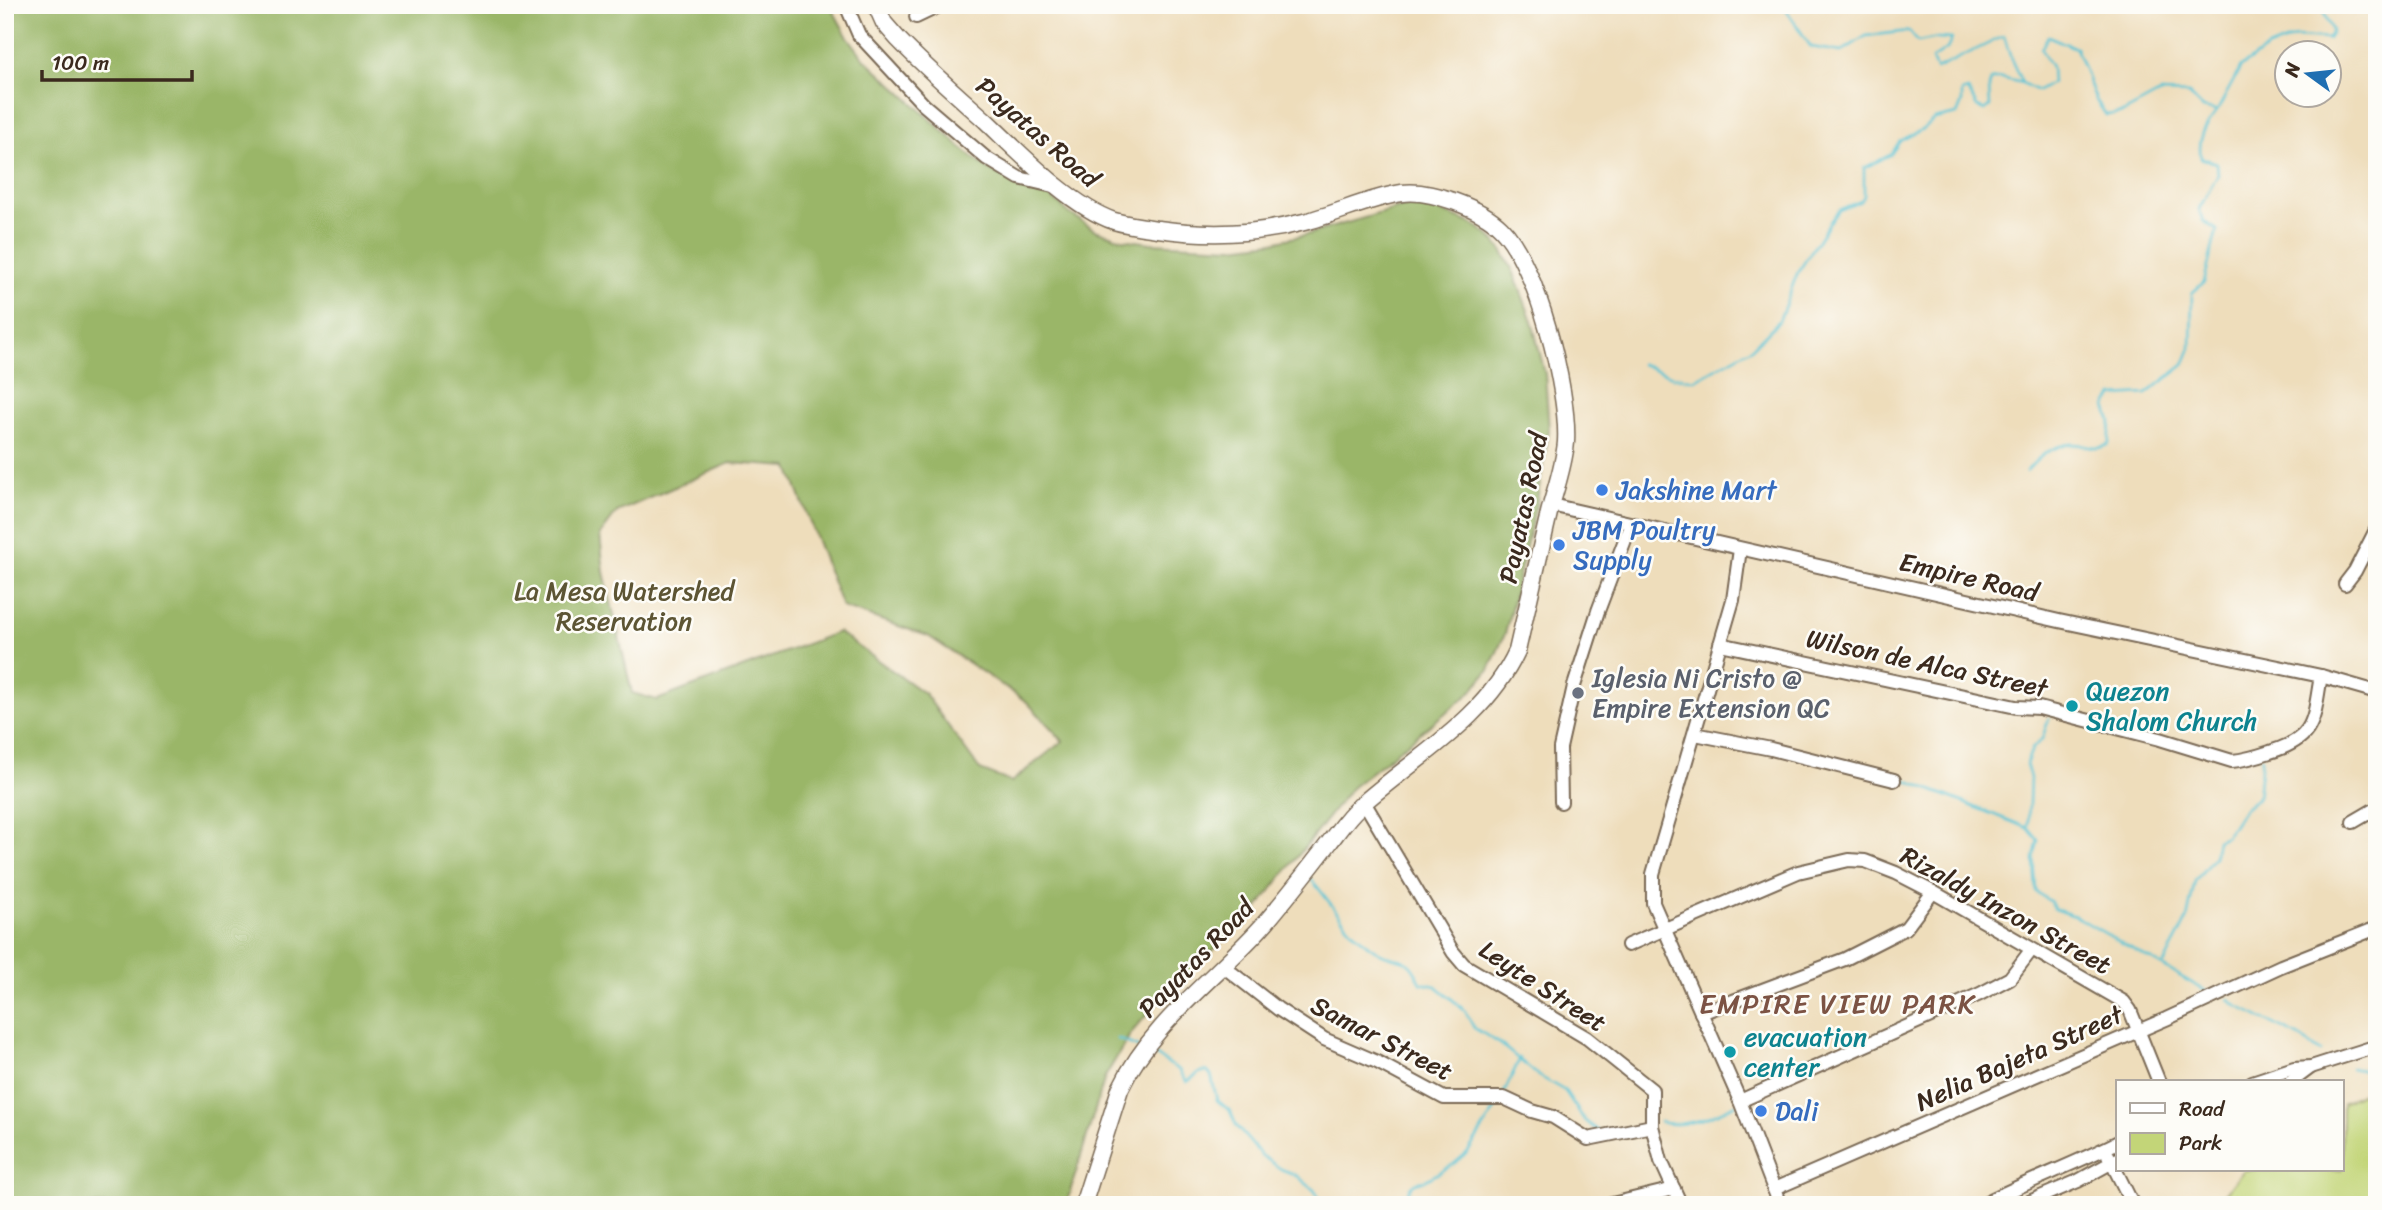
<svg xmlns="http://www.w3.org/2000/svg" width="2382" height="1210" viewBox="0 0 2382 1210" font-family="Sriracha,sans-serif">
	<style>
		.green { fill: #c3d578; stroke: #7f804b; stroke-width: 2 }
		.forest { fill: #9ab668; stroke: #6a7043; stroke-width: 2; fill-rule: evenodd }
		.lines { fill: none; stroke-linecap: round; stroke-linejoin: round }
		.stream { stroke: #58c3d4; stroke-width: 2.5 }
		.minor-casing { stroke: #7a6955; stroke-width: 16 }
		.major-casing { stroke: #7a6955; stroke-width: 19 }
		.minor { stroke: #fff; stroke-width: 12 }
		.major { stroke: #fff; stroke-width: 16 }
		.shop-dot { fill: #3f7fe0; stroke: #fdfcf7; stroke-width: 2.5 }
		.worship-dot { fill: #6b7280; stroke: #fdfcf7; stroke-width: 2.5 }
		.culture-dot { fill: #0f9aa8; stroke: #fdfcf7; stroke-width: 2.5 }
		.labels { text-anchor: middle; dominant-baseline: central; stroke-width: 5; stroke-linejoin: round; paint-order: stroke }
		.street-label { font-size: 26px; fill: #3b2a1e; stroke: #fdfcf7 }
		.shop-label { font-size: 26px; fill: #366cbe; stroke: #fdfcf7; text-anchor: start }
		.park-label { font-size: 26px; fill: #5d5534; stroke: #fdfcf7 }
		.worship-label { font-size: 26px; fill: #5b616d; stroke: #fdfcf7; text-anchor: start }
		.culture-label { font-size: 26px; fill: #0d838f; stroke: #fdfcf7; text-anchor: start }
		.neighbourhood-label { font-size: 28px; letter-spacing: 2px; fill: #7c5344; stroke: #fdfcf7 }
	</style>
	<rect width="100%" height="100%" fill="#fdfcf7"/>
	<filter id="ink" filterUnits="userSpaceOnUse"><feTurbulence type="fractalNoise" baseFrequency=".0143" numOctaves="2"/><feDisplacementMap in="SourceGraphic" scale="14" xChannelSelector="R" yChannelSelector="G"/><feConvolveMatrix kernelMatrix="1 2 1 2 8 2 1 2 1" color-interpolation-filters="sRGB"/></filter>
	<filter id="wash" filterUnits="userSpaceOnUse"><feTurbulence type="fractalNoise" baseFrequency=".00686" numOctaves="4" result="noise"/><feDisplacementMap in="SourceGraphic" scale="28" xChannelSelector="R" yChannelSelector="G"/><feGaussianBlur stdDeviation="1.57" result="paint"/><feColorMatrix in="noise" values="0 0 0 0 0 0 0 0 0 0 0 0 0 0 0 0 0 1.4 0 .05"/><feComposite in="paint" operator="in"/></filter>
	<g filter="url(#wash)">
		<rect width="100%" height="100%" fill="#edb"/>
		<path class="green" d="M2377,1086V1205H2216L2244,1170H2342V1103Z"/>
		<path class="forest" d="M5,5H830L846,34L863,57L966,152L989,170L1014,183L1049,195L1069,213L1095,230L1122,239L1151,243L1233,247L1273,242L1309,234L1405,206L1437,210L1473,224L1491,237L1503,252L1513,271L1532,321L1545,374L1549,431L1537,500L1505,634L1489,670L1469,694L1351,788L1255,911L1157,1003L1131,1033L1105,1077L1066,1205H5ZM730,463L789,467L842,607L928,636L1027,702L1063,741L1011,782L980,770L925,694L838,632L657,700L632,693L604,572L600,535L617,512Z"/>
		<g class="lines">
			<g class="stream">
				<path d="M1783,5L1811,47L1841,52L1866,36L1909,31L1918,42L1938,38L1952,39L1947,49L1932,59L1936,69L2004,36L2011,59L2022,83L2038,91L2052,83L2051,67L2041,49L2048,36L2076,48L2096,100L2106,115L2123,113L2160,93L2189,94L2203,108L2217,111L2241,67L2266,49L2296,37L2328,39L2332,31L2323,11L2326,5"/>
				<path d="M1641,364L1675,377L1695,380L1752,348L1779,321L1797,274L1829,223L1839,210L1861,201L1864,196V168L1890,155L1900,141L1923,129L1934,119L1957,114L1962,102V92L1968,90L1977,107L1985,110L1990,106L1989,87L1991,80L2001,78L2022,83"/>
				<path d="M2026,472C2037,458 2053,445 2072,444C2088,444 2094,453 2109,444L2111,422L2106,406L2113,396L2146,394L2184,365L2191,348L2192,293L2204,282L2217,230L2203,221L2199,209L2218,175L2217,163L2201,158C2197,138 2205,127 2217,111"/>
				<path d="M2049,718L2042,739L2032,749L2026,764L2030,778L2028,828L2038,840L2034,859L2036,892L2051,902L2054,909L2075,916L2211,994"/>
				<path d="M1898,777L2028,828"/>
				<path d="M1309,877C1331,901 1347,932 1375,950C1399,965 1405,949 1421,983L1436,986L1444,992L1465,1011L1474,1028L1499,1043L1539,1076L1565,1091L1585,1121L1600,1132"/>
				<path d="M2164,964L2187,919L2195,881L2214,857L2217,840L2226,836L2243,810L2258,798L2262,758"/>
				<path d="M2229,999L2237,1006L2298,1036L2321,1052"/>
				<path d="M1118,1039L1138,1047"/>
				<path d="M1150,1052L1179,1070L1187,1082L1199,1073L1206,1071L1211,1075L1217,1100L1230,1111L1237,1127L1261,1155L1281,1169L1296,1175L1314,1190L1324,1205"/>
				<path d="M2351,1068L2377,1073"/>
				<path d="M1504,1093L1520,1058"/>
				<path d="M1660,1122C1687,1129 1712,1116 1736,1104"/>
				<path d="M1395,1205L1407,1195L1411,1186L1415,1183L1428,1179L1454,1164L1468,1152L1499,1103"/>
			</g>
		</g>
	</g>
	<g filter="url(#ink)">
		<g class="lines">
			<g class="minor-casing">
				<g id="minor">
					<path d="M846,5L859,35L924,105L986,158L1019,178L1057,187"/>
					<path d="M916,17L941,5"/>
					<path d="M1551,505L2059,621L2321,676L2377,692"/>
					<path d="M1740,549L1733,600L1653,874V903L1740,1101L1780,1205"/>
					<path d="M2345,584L2355,571L2377,528"/>
					<path d="M1720,644L2016,707L2039,708L2160,739L2232,761C2245,760 2258,756 2270,752C2317,738 2313,719 2321,676"/>
					<path d="M1695,734L1771,749L1894,780"/>
					<path d="M1364,802L1453,952L1464,965L1587,1038L1652,1090V1126L1661,1161L1681,1205"/>
					<path d="M1561,802L1560,748L1574,686L1598,611L1631,524"/>
					<path d="M2353,822L2377,808"/>
					<path d="M1628,945L1798,872L1849,860L1865,861L1896,873L1933,892L2124,1002L2130,1010L2159,1082"/>
					<path d="M1223,966L1278,1009L1324,1039L1377,1062L1444,1098H1504L1532,1111L1553,1117L1588,1139L1652,1126"/>
					<path d="M1701,1013L1845,959L1906,928L1933,892"/>
					<path d="M2252,1082L2294,1068L2311,1067L2377,1046"/>
					<path d="M2291,1082L2311,1067"/>
					<path d="M1740,1101L1980,994L2010,978L2029,953L2031,949"/>
					<path d="M2108,1155L2133,1205"/>
					<path d="M1774,1189L2166,1019L2281,966L2377,928"/>
					<path d="M1608,1205L1674,1189"/>
					<path d="M1981,1205C2025,1182 2073,1165 2118,1142"/>
					<path d="M2022,1205L2078,1181L2118,1159"/>
				</g>
			</g>
			<g class="major-casing">
				<path id="major" d="M876,5L884,23L898,39C926,68 956,94 985,120C1019,152 1070,206 1114,221C1128,225 1144,227 1158,229C1208,236 1255,235 1304,222C1337,214 1368,198 1402,193C1430,189 1481,208 1501,228C1537,264 1569,391 1566,442C1564,466 1555,490 1549,513C1538,559 1528,605 1517,651C1485,720 1415,757 1360,806C1348,816 1339,830 1329,843C1309,869 1288,896 1266,922C1218,977 1152,1021 1120,1089L1083,1205"/>
			</g>
			<use href="#minor" class="minor"/>
			<use href="#major" class="major"/>
		</g>
	</g>
	<g class="shop-dot">
		<circle cx="1602" cy="490" r="7"/>
		<circle cx="1559" cy="545" r="7"/>
		<circle cx="1761" cy="1111" r="7"/>
	</g>
	<circle class="worship-dot" cx="1578" cy="693" r="7"/>
	<g class="culture-dot">
		<circle cx="2072" cy="706" r="7"/>
		<circle cx="1730" cy="1052" r="7"/>
	</g>
	<g class="labels">
		<g class="street-label">
			<text transform="translate(1038 132) rotate(41)">Payatas Road</text>
			<text transform="translate(1523 508) rotate(-78)">Payatas Road</text>
			<text transform="translate(1969 577) rotate(13)">Empire Road</text>
			<text transform="translate(1927 663) rotate(12)">Wilson de Alca Street</text>
			<text transform="translate(2006 910) rotate(29)">Rizaldy Inzon Street</text>
			<text transform="translate(1196 958) rotate(-46)">Payatas Road</text>
			<text transform="translate(1543 986) rotate(33)">Leyte Street</text>
			<text transform="translate(1382 1038) rotate(27)">Samar Street</text>
			<text transform="translate(2019 1058) rotate(-24)">Nelia Bajeta Street</text>
		</g>
		<g class="shop-label">
			<text x="1616" y="490">Jakshine Mart</text>
			<text x="1573" y="530">JBM Poultry<tspan x="1573" dy="30">Supply</tspan></text>
			<text x="1775" y="1111">Dali</text>
		</g>
		<g class="park-label">
			<text x="624" y="591">La Mesa Watershed<tspan x="624" dy="30">Reservation</tspan></text>
		</g>
		<g class="worship-label">
			<text x="1592" y="678">Iglesia Ni Cristo @<tspan x="1592" dy="30">Empire Extension QC</tspan></text>
		</g>
		<g class="culture-label">
			<text x="2086" y="691">Quezon<tspan x="2086" dy="30">Shalom Church</tspan></text>
			<text x="1744" y="1037">evacuation<tspan x="1744" dy="30">center</tspan></text>
		</g>
		<g class="neighbourhood-label">
			<text x="1838" y="1003">EMPIRE VIEW PARK</text>
		</g>
	</g>
	<rect width="2382" height="1210" fill="none" stroke="#fdfcf7" stroke-width="28"/>
	<rect x="2116" y="1080" width="228" height="91" fill="#fdfcf7" stroke="#afa8a0" stroke-width="2"/>
	<rect x="2130" y="1103" width="35" height="10" fill="#ffffff" stroke="#afa8a0" stroke-width="2"/>
	<text x="2179" y="1116" font-size="21" fill="#3b2a1e">Road</text>
	<rect x="2130" y="1133" width="35" height="21" fill="#c3d578" stroke="#afa8a0" stroke-width="2"/>
	<text x="2179" y="1150" font-size="21" fill="#3b2a1e">Park</text>
	<g transform="translate(2308 74) rotate(285)"><circle r="33" fill="#fdfcf7" stroke="#afa8a0" stroke-width="2"/>
	<path d="M0-5L12 26L0 18L-12 26Z" fill="#1f6fb2"/>
	<text y="-10" font-size="19" font-weight="bold" text-anchor="middle" fill="#3b2a1e">N</text>
	</g>
	<path d="M42 70v10h150v-10" fill="none" stroke="#3b2a1e" stroke-width="3.5"/>
	<text x="52" y="70" font-size="21" fill="#3b2a1e" stroke="#fdfcf7" stroke-width="5" paint-order="stroke">100 m</text>
</svg>
